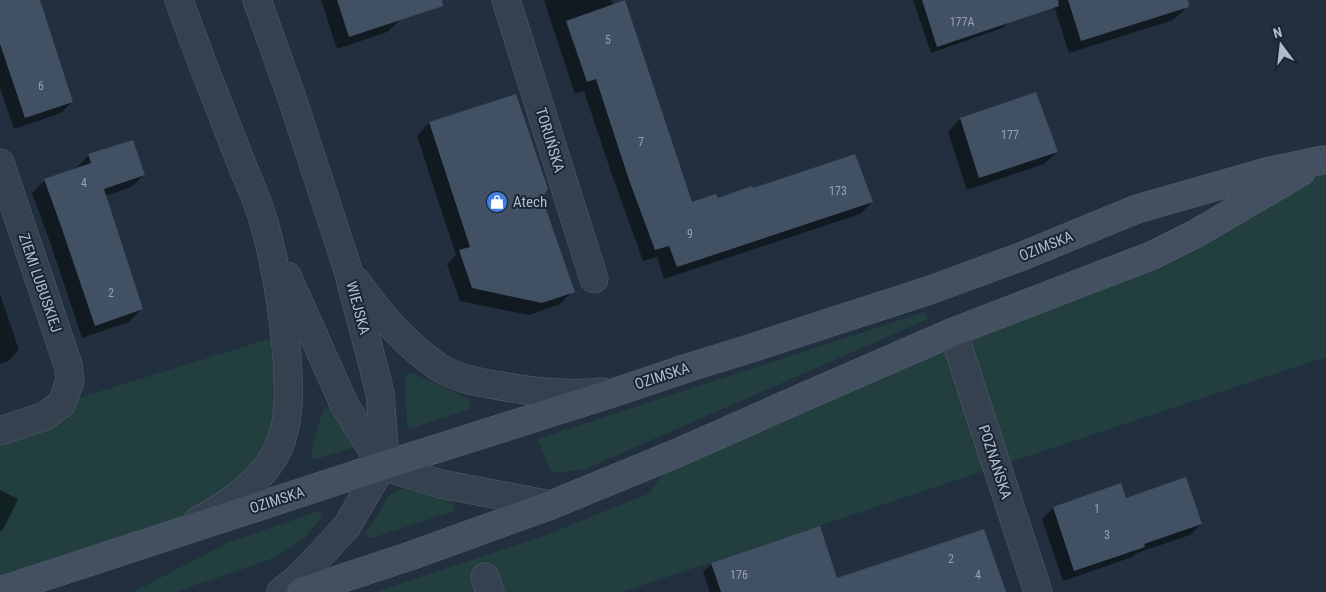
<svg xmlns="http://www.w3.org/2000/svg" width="1326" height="592" viewBox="0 0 1326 592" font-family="'Roboto Condensed',sans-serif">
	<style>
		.green { fill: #233e3f }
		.shadow { fill: #0007 }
		.building { fill: #415163 }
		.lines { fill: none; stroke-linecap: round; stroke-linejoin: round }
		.minor-casing { stroke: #535f6c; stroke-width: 29 }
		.tertiary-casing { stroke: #535f6c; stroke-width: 29 }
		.secondary-casing { stroke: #535f6c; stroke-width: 29 }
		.minor { stroke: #35414e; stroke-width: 28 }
		.tertiary { stroke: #35414e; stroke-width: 28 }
		.secondary { stroke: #435062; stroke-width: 28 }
		.labels { text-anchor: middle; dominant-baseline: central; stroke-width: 4; stroke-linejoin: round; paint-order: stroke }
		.number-label { font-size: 12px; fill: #95a1b0 }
		.street-label { font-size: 15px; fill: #b1bcca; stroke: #1a2633 }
		.poi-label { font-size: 15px; fill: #b1bcca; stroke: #1a2633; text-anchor: start }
	</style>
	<rect width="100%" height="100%" fill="#212f3f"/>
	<g class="green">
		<path d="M1326,158V357L622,592H376L541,537L650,493L675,454L1153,255Z"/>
		<path d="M925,312L928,319L583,470L552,473L537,439Z"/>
		<path d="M285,334L286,427L229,502L0,591V431L62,403Z"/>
		<path d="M408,373H413L469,399L471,405L468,410L413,428L408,427L407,423L405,377Z"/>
		<path d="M329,408L332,410L354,442L351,448L317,459L312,458L311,453L322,413L324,410Z"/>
		<path d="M414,485L453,502L455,507L454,511L372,538L367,536L366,532L391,493Z"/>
		<path d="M322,510L321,519L305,537L286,551L266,561L175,592H133L229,542Z"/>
	</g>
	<g class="shadow">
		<path d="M0,0H38L72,102L61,113L14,129L0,88Z"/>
		<path d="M321,0H399L400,20L387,32L337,49Z"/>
		<path d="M544,0H611L691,203L717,200L752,190L872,202L860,214L664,279L657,257L643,261L610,169L584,91L575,94Z"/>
		<path d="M913,0H1002L1009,22L1002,28L931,53Z"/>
		<path d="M1052,0H1184L1186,8L1173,20L1069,53Z"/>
		<path d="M1036,94L1057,152L1044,164L967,190L948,132L960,119Z"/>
		<path d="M515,95L541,198L573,291L560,304L529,315L460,301L447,264L456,255L417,136L429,123Z"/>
		<path d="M89,155L144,175L131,187L105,196L141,309L129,322L82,338L50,242L32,193L45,180L76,168Z"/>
		<path d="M0,294L19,350L8,361L0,364Z"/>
		<path d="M0,490L18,499L4,528L0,532Z"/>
		<path d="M1053,508L1201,524L1190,535L1137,553L1132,557L1063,581L1042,519Z"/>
		<path d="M712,564L836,579L1004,592H710L703,572Z"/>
	</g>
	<g class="building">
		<path d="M0,0H40L73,102L25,118L0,44Z"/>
		<path d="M337,0H442L443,6L349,37Z"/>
		<path d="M625,0L692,202L716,194L718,198L752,186L753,188L855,154L873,202L677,267L669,246L655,250L629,180L596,79L587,82L566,21Z"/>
		<path d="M922,0H1058L1059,6L937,47Z"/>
		<path d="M1068,0H1188L1189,7L1081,41Z"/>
		<path d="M1036,92L1058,152L979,178L960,118Z"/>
		<path d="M516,94L548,189L542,198L575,292L542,303L472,288L459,250L470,247L429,122Z"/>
		<path d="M133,140L145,175L104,189L143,309L95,326L62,229L44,179L91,163L88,154Z"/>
		<path d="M1186,477L1202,524L1144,544L1145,547L1074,571L1053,507L1121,483L1126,498Z"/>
		<path d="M820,526L837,578L984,529L1006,592H721L711,563Z"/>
	</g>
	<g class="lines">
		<g class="minor-casing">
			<g id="minor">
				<path d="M506,0L594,279"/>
				<path d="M0,163L68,365L70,381L62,403L45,416L0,431"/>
				<path d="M953,332L1038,592"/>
				<path d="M485,577L490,592"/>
			</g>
		</g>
		<g class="tertiary-casing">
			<g id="tertiary">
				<path d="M179,0C197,51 217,101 237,152C245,174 256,196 263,219C276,264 283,310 287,356C289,387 291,420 278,449C263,481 228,505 198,521"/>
				<path d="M257,0L292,98L347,267L373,365L380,393L384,445L382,466L347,526L326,549L297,579L281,592"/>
				<path d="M287,276L344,404L382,466L441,484L551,505"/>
				<path d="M357,282C379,314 406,344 438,367C456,378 476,382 496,385C531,392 567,396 603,392"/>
			</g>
		</g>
		<g class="secondary-casing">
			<g id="secondary">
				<path d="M0,591L382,466L619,391L687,368L739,352L930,290L1020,257L1137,209L1270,171L1323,160"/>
				<path d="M301,592L413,555L551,505L675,454L799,399L953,332L1153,255L1195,234L1301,172"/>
			</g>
		</g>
		<use href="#minor" class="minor"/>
		<use href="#tertiary" class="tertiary"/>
		<use href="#secondary" class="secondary"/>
	</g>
	<defs>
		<g id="shop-disc" transform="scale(1.125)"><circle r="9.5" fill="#3f7fe0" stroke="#1a2633"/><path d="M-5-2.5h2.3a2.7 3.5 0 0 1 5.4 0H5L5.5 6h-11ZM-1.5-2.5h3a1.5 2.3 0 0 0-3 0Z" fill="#fff"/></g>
	</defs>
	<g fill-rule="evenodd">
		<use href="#shop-disc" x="497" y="202"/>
	</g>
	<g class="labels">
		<g class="number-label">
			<text x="962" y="22">177A</text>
			<text x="608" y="40">5</text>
			<text x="41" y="86">6</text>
			<text x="1010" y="135">177</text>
			<text x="641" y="142">7</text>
			<text x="84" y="183">4</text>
			<text x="838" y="191">173</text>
			<text x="690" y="234">9</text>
			<text x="111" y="293">2</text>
			<text x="1097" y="509">1</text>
			<text x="1107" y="535">3</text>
			<text x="951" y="559">2</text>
			<text x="739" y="575">176</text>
			<text x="978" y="575">4</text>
		</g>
		<g class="street-label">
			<text transform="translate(550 140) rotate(73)">TORUŃSKA</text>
			<text transform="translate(1046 246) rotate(-22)">OZIMSKA</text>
			<text transform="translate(40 283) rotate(71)">ZIEMI LUBUSKIEJ</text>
			<text transform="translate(358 308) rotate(75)">WIEJSKA</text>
			<text transform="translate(662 376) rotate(-18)">OZIMSKA</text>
			<text transform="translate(995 462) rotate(72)">POZNAŃSKA</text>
			<text transform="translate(277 500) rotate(-18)">OZIMSKA</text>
		</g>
		<g class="poi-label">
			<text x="513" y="202">Atech</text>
		</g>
	</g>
	<g transform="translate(1281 45) rotate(345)" stroke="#1a2633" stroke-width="4" paint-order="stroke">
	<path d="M0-4L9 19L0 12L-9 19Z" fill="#b1bcca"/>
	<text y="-8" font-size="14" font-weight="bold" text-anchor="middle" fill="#b1bcca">N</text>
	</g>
</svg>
